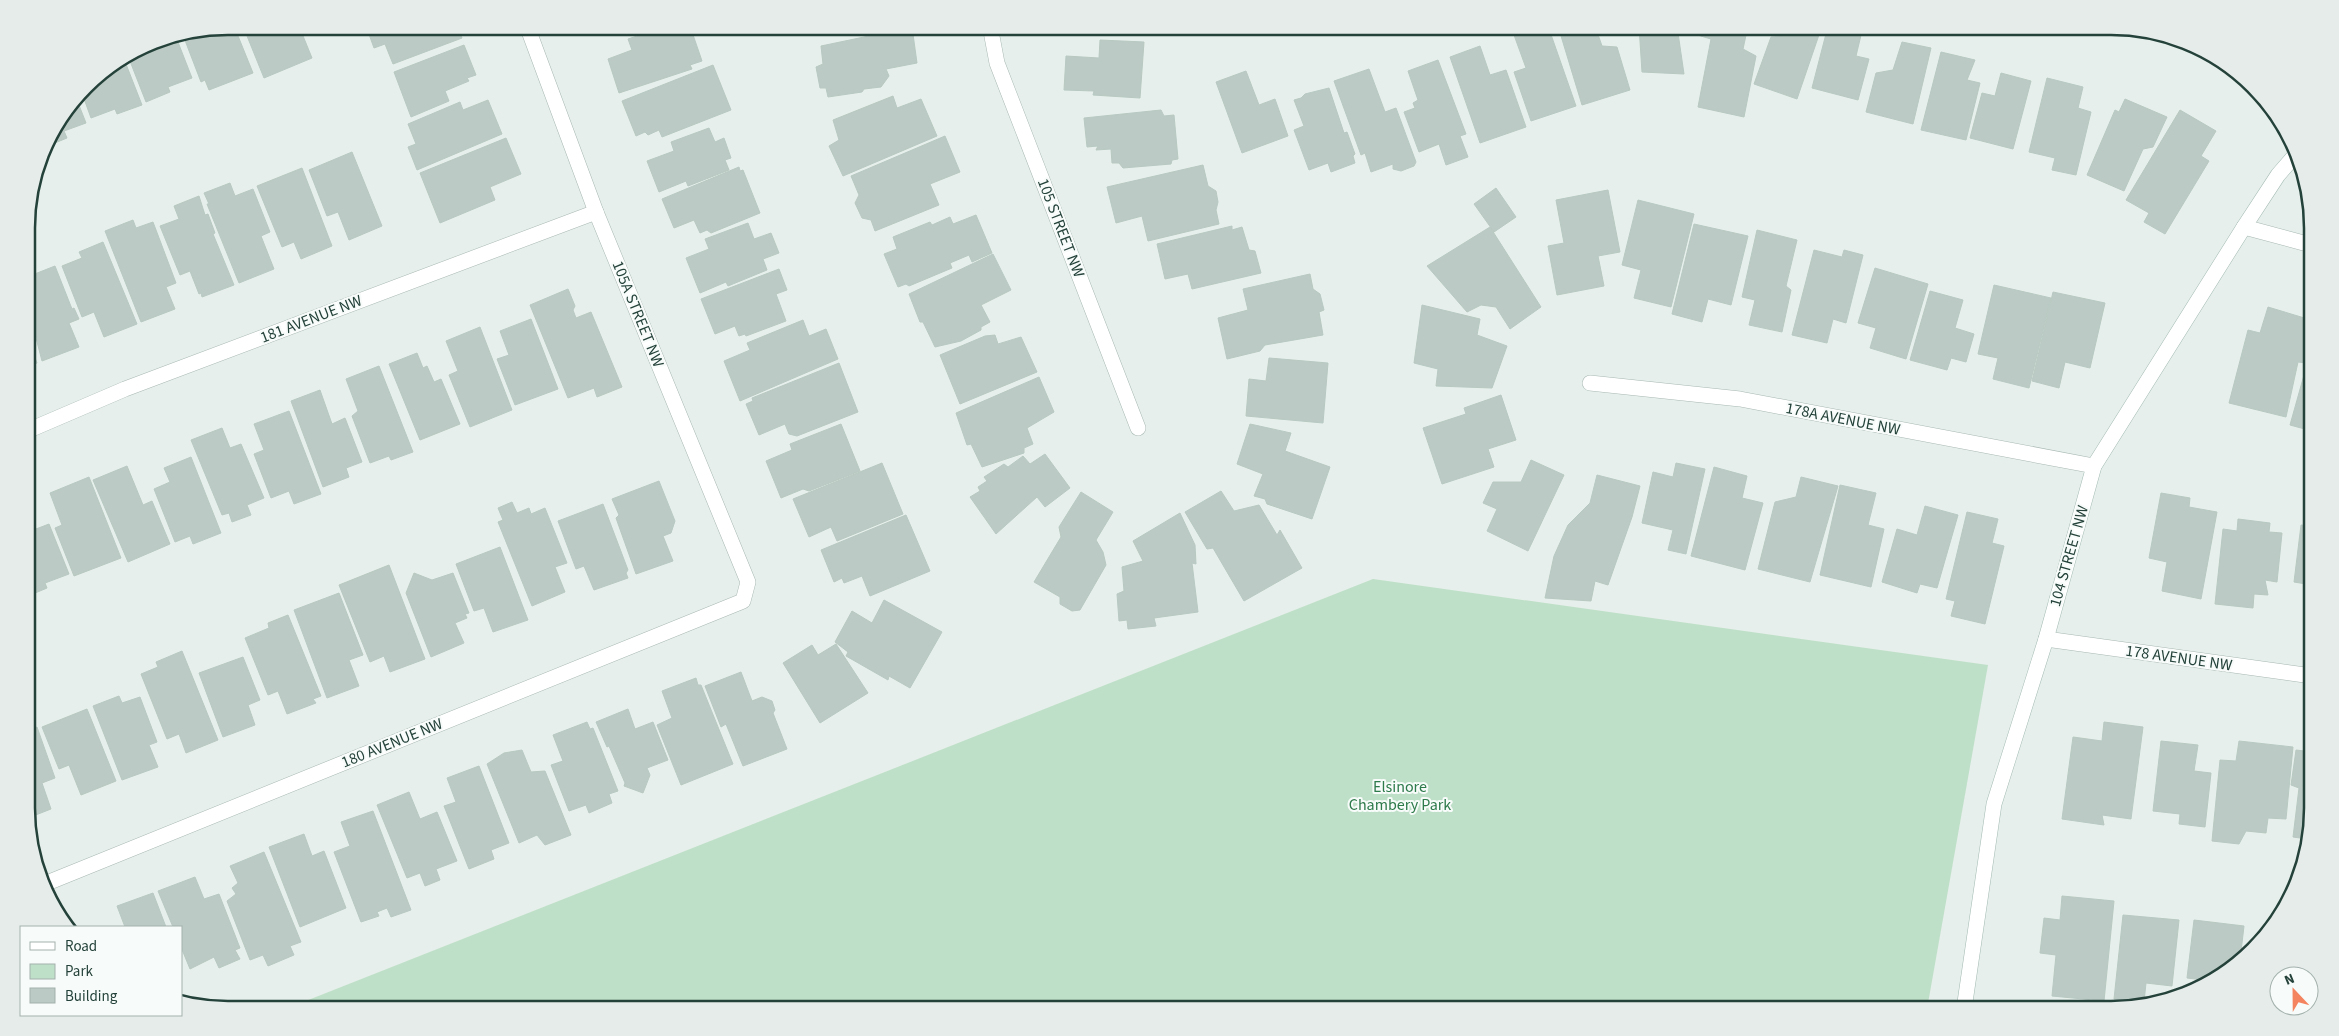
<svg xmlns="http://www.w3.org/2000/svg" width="2339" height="1036" viewBox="0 0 2339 1036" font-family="'Source Sans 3',sans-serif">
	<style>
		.green { fill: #bfe0c8 }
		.building { fill: #bbcac4; stroke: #b8c9c2 }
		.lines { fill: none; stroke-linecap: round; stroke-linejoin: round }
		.street-casing { stroke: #a8b8b2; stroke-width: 16 }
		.secondary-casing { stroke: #a4bbb3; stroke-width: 16 }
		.street { stroke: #fff; stroke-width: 15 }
		.secondary { stroke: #fff; stroke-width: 15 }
		.labels { text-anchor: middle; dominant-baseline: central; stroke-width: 4; stroke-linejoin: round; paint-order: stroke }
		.street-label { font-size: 16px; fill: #24423a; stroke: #f7fbf9 }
		.park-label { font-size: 16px; fill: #2d7a4b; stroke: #f7fbf9 }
		.rim { fill: none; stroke: #24423a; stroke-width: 2.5 }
	</style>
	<rect width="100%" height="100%" fill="#e6efeb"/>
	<path class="green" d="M1373,579L1988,665L1927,1009L283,1010Z"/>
	<g class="building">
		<path d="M228,26H234L253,73L209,90L205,80L201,82L183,35Z"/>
		<path d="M243,26H299L312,58L264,78Z"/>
		<path d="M366,26H457L462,38L393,64L385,44L374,48Z"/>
		<path d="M593,26H630V27L599,33V29L594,30Z"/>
		<path d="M667,26H690L702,61L690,65L692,69L619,93L608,59L632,50L628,39Z"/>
		<path d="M1540,26H1548L1576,106L1531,121L1514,72L1526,68L1514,35Z"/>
		<path d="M1558,26H1595L1602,46L1617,47L1630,90L1582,105Z"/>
		<path d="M1639,26H1677L1684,74L1642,72Z"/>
		<path d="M1696,26H1748L1743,49L1756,56L1744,117L1698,107L1711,39L1694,34Z"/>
		<path d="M1793,26H1822L1797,99L1754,84L1771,37L1790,36Z"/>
		<path d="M1828,26H1843L1862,31L1856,56L1869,59L1858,100L1812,88Z"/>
		<path d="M912,27L917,63L886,69L889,76L881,87L864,89L862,92L828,97L826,88H820L816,67L823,64L821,46Z"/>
		<path d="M176,37L192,78L168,87L170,92L146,102L128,56L151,42Z"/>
		<path d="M1100,40L1144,42L1140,98L1093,95L1094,91L1064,90L1066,56L1099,58Z"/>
		<path d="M1902,42L1931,48L1913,124L1866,112L1876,73L1893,70Z"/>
		<path d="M464,45L476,75L467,78L469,81L445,91L449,101L411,117L394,72Z"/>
		<path d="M1480,46L1490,75L1506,70L1526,127L1480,143L1450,57Z"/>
		<path d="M1941,52L1975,60L1967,80L1980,83L1966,140L1921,130Z"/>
		<path d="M124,59L142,105L117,114L115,109L91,118L82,93L95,77Z"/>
		<path d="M1438,60L1466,134L1460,136L1468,157L1446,165L1439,144L1419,152L1404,112L1415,108L1413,103L1418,100L1408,71Z"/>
		<path d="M713,65L731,110L662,137L659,130L648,135L645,132L636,136L622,101Z"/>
		<path d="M1369,69L1385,112L1396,108L1416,162L1414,166L1401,171L1393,169V164L1371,172L1365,153L1361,155L1334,81Z"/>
		<path d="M1246,71L1259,105L1275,99L1288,136L1242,153L1216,82Z"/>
		<path d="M2001,73L2031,81L2013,149L1970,138L1982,93L1995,96Z"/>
		<path d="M2047,78L2083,87L2078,108L2091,112L2076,175L2052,170L2055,158L2029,152Z"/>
		<path d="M1329,88L1344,133L1347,132L1355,154L1353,156L1355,163L1331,172L1328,163L1309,170L1294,130L1304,126L1294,100L1301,98L1305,94Z"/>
		<path d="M893,96L897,108L921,99L937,136L843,176L829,146L839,140L833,120Z"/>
		<path d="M2125,99L2167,117L2153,147L2143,149L2124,191L2087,175L2115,110L2119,112Z"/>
		<path d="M77,100L86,123L64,131L67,138L45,147L47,139Z"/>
		<path d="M488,100L502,134L417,170L408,147L416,144L408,124L460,102L463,110Z"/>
		<path d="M1161,110L1164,116L1174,115L1178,159L1172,160L1171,164L1123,168L1119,163H1112L1111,149L1096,150L1098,146L1087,147L1084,118Z"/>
		<path d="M2180,110L2216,131L2201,156L2209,161L2165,234L2144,222L2149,213L2126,200Z"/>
		<path d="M709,128L715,142L724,138L731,158L725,160L729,170L688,186L686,181L659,192L647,161L674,151L671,142Z"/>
		<path d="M945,136L960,172L930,184L939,205L875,231L871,220L862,218L855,203L859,195L851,176Z"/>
		<path d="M506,138L521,174L490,187L495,200L440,223L420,173Z"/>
		<path d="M352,152L382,226L349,240L338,212L327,216L309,170Z"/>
		<path d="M1203,165L1208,186L1216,191L1218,202L1216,210L1219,224L1148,241L1142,216L1116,223L1107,187Z"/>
		<path d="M739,167L740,171L743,170L760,213L711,233L707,230L700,233L694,220L674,228L662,199Z"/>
		<path d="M302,168L332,246L301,259L294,242L282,247L257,186Z"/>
		<path d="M230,183L235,196L253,189L270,232L261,236L274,269L239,283L207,204H209L204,193Z"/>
		<path d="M1496,188L1516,217L1494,232L1474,204Z"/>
		<path d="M1608,190L1620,252L1598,256L1604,286L1557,295L1548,246L1564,243L1556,200Z"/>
		<path d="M199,196L205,215L208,214L215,233L213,234L234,285L202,297L201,293L199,294L190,271L180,275L160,226L179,219L174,206Z"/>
		<path d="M1638,200L1694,214L1671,307L1634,298L1641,270L1622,265Z"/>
		<path d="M976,215L992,253L972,262L969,255L950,263L952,268L909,286L906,284L898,287L884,254L897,249L893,237L930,222L932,225L950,217L953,224Z"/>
		<path d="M133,220L136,228L153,222L176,283L166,287L175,309L141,322L105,231Z"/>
		<path d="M748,223L754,239L771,233L779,253L763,259L767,270L728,286L726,282L700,293L686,258L709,249L705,239Z"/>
		<path d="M1694,224L1748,236L1731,305L1708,299L1702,322L1672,314Z"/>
		<path d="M1232,226V230L1242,227L1249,250L1255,251L1261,273L1192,289L1188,274L1165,279L1157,244Z"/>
		<path d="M1490,227L1541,307L1510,329L1496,307L1481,305L1467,312L1427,266Z"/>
		<path d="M1757,230L1797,240L1786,286L1791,290L1782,332L1749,325L1755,300L1742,297Z"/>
		<path d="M103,242L137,324L104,337L94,312L82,317L62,266L82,258L79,252Z"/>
		<path d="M1814,250L1842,257L1844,250L1863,255L1846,323L1833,319L1827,343L1792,335Z"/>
		<path d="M993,254L1011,290L981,305L990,322L981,327V330L961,341L935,347L923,322H920L909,294Z"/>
		<path d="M55,266L72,309L74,308L79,319L69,323L79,347L42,361L35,334L31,335L27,326V277Z"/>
		<path d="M1875,268L1928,284L1906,359L1870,348L1876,328L1858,323Z"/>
		<path d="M779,269L787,290L776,294L786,321L746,336L745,334L739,336L735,326L715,334L701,299Z"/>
		<path d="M1310,274L1313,289L1320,294L1324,310L1319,312L1323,335L1265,345L1260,351L1227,359L1218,318L1248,310L1243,289Z"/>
		<path d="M1994,285L2051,298L2029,388L1993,379L1998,358L1978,354Z"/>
		<path d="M568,289L575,306L573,310L576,318L591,312L622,387L597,397L594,388L568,398L530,305Z"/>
		<path d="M1930,291L1963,300L1955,328L1974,334L1966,362L1951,358L1947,370L1910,360Z"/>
		<path d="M2053,292L2105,303L2090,368L2065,362L2059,388L2032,381Z"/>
		<path d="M1422,305L1480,319L1477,335L1507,346L1492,388L1436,386L1438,369L1414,363Z"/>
		<path d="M2268,307L2311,320V336L2306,363L2298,362L2286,417L2229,403L2248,330L2260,333Z"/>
		<path d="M531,319L558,389L515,405L497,359L509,355L500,331Z"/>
		<path d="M803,320L809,336L826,329L838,359L740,401L724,361L750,350L747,343Z"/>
		<path d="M480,327L512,410L470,427L449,375L458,371L446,341Z"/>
		<path d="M995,335L998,344L1021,337L1037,372L960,404L940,355L985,336Z"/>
		<path d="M27,337L37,363L27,367Z"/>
		<path d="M2311,350L2312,431L2290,425Z"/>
		<path d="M417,353L423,368L427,366L434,382L441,379L460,424L420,440L389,364Z"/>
		<path d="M1269,358L1328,363L1323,423L1246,416L1249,379L1266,381Z"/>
		<path d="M839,363L858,412L797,436L789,434L785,424L759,435L746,404L753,401L752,398Z"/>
		<path d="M379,366L413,452L391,460L389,456L370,463L352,416L358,411L346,379Z"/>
		<path d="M1039,377L1054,412L1027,428L1033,444L1024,448V453L982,467L971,444L967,445L956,413Z"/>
		<path d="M320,390L332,424L345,418L362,462L346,468L349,477L323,487L291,401Z"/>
		<path d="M1501,395L1516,440L1488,449L1494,467L1442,484L1423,428L1466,414L1464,408Z"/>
		<path d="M289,411L321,494L294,504L289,491L271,498L254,454L264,450L254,424Z"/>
		<path d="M841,424L860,471L809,491L803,489L781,498L766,461L792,450L790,444Z"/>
		<path d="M1250,424L1291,433L1285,451L1330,467L1312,519L1267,504L1265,499L1254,496L1263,474L1237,464Z"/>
		<path d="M222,428L230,448L241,444L264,498L247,505L251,515L232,522L229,513L222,515L191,440Z"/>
		<path d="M1045,454L1070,488L1045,507L1037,497L996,534L970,497L980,491L978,487L987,481L984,477L1004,464L1008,467L1023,456L1030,464Z"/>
		<path d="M191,457L221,533L193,544L190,536L175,542L154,489L170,482L164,468Z"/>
		<path d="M1531,460L1564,475L1528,551L1487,531L1497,509L1483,503L1493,482H1521Z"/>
		<path d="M882,463L903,514L837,541L831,527L809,537L793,499Z"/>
		<path d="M1676,463L1705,469L1686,554L1668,550L1673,530L1642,523L1653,472L1673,477Z"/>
		<path d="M127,466L143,505L152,501L170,544L128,562L93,480Z"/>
		<path d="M1714,467L1747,476L1742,498L1763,503L1745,570L1691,556Z"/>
		<path d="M1597,475L1640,486L1632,517L1608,585L1595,581L1591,601L1545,598L1554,556L1568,525L1590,503Z"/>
		<path d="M89,477L121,558L74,576L55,528L62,525L50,493Z"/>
		<path d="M1801,477L1838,486L1810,582L1758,569L1775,502L1796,497Z"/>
		<path d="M659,481L675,521L671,533L663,536L673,561L636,574L616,518L619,515L612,499Z"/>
		<path d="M1840,485L1876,493L1868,525L1884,529L1871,587L1820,575Z"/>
		<path d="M1221,491L1234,511L1259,505L1277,535L1280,530L1302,568L1244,601L1213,548L1207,549L1185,512Z"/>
		<path d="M1081,492L1113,512L1096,540L1103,552L1106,565L1080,610L1072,611L1060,604V597L1034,582L1061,537L1059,527Z"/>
		<path d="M2161,493L2190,498L2189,507L2217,512L2201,599L2162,591L2167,562L2149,558Z"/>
		<path d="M512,502L517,513L529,508L531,514L545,508L567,563L555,567L565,592L532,606L498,522L503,520L498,508Z"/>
		<path d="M603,504L628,570L626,573L628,578L594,590L584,566L576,569L558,521Z"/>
		<path d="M1925,506L1958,515L1937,588L1920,584L1917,593L1882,582L1897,529L1917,535Z"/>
		<path d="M27,508L36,529L49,524L69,574L45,583L47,588L28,596Z"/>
		<path d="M1967,512L1998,519L1992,543L2004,546L1985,624L1951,616L1955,601L1946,599Z"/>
		<path d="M1180,513L1195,545L1196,564L1192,563L1198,612L1154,618L1156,626L1128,629L1127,620L1119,621L1117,594L1124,591L1122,567L1143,561L1133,541Z"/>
		<path d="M906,515L930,571L870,596L862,576L844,583L842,578L834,582L821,550Z"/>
		<path d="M2238,519L2270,523L2269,532L2282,533L2277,582L2265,580L2268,595L2254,594L2253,608L2215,604L2223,529L2237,531Z"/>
		<path d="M2301,525L2312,526V585L2294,582Z"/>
		<path d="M500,547L528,620L493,632L484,608L474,611L456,564Z"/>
		<path d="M389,565L425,659L390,672L384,656L370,662L339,585Z"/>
		<path d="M414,573L432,580L453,573L469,613L465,614L467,618L455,623L464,643L431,657L406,593Z"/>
		<path d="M339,593L363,655L349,660L359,686L327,698L294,610Z"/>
		<path d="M884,600L942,632L910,688L889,676L888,680L846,656L848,652L835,642L852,611L872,623Z"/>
		<path d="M288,615L321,696L313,699L316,703L287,714L278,691L268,695L245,638L269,628L268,623Z"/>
		<path d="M836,644L868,693L820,723L783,663L812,645L818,655Z"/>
		<path d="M182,651L218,740L186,753L179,734L167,739L141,674L158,667L156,662Z"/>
		<path d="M243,657L260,700L248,705L255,725L223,737L199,673Z"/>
		<path d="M741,672L752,701L762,697L772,701L775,710L773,713L787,749L743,766L726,724L721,727L705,686Z"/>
		<path d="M696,678L698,685H701L733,764L681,785L657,725L672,718L662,691Z"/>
		<path d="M119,696L122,703L140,697L157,742L149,745L158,767L122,780L93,706Z"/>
		<path d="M87,709L116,781L81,795L69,765L59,769L42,727Z"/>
		<path d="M628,709L635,729L653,722L668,760L647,768L650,775L643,793L624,786L625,783L609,746L607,747L596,722Z"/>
		<path d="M587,722L590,729L593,728L618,791L609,794L612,803L589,813L586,805L569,811L551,765L563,761L553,735Z"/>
		<path d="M2104,722L2143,727L2131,819L2102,815L2104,825L2062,819L2073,737L2102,741Z"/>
		<path d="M37,727L55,778L42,783L51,809L28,818V731Z"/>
		<path d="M2161,741L2198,745L2194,771L2211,773L2205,827L2179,824L2180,814L2153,811Z"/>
		<path d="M2239,741L2293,747L2286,819L2268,818L2266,833L2246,831L2239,844L2212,841L2220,760L2236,761Z"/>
		<path d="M522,750L531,772L545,771L571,835L545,845L537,835L519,843L487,764L504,753Z"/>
		<path d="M2296,750L2313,752V808L2307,839L2293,837L2299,788L2291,785Z"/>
		<path d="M479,766L509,843L491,850L494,859L469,869L444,806L456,802L447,778Z"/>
		<path d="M409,792L420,819L437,812L457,861L436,869L440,880L425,886L420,873L407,878L377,805Z"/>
		<path d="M373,811L411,910L391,917L387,908L377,912L379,916L361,922L334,852L350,846L341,822Z"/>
		<path d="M304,834L312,856L324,851L346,908L300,927L269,847Z"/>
		<path d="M264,852L301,942L290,946L294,955L268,966L263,955L250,960L227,901L236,894L232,888L238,883L230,866Z"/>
		<path d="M195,877L204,899L219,894L240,948L235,950L240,959L219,968L214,957L190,969L181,947V927H173L158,891Z"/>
		<path d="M153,893L166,927H125L117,906Z"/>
		<path d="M2062,896L2114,901L2104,1001L2052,996L2056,955L2040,953L2044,918L2060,920Z"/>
		<path d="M2123,915L2179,920L2172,986L2146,983L2144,1002L2114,999Z"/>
		<path d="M2194,920L2244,926L2240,960L2223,976L2212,981L2187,978Z"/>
	</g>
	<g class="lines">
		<g class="street-casing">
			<g id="street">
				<path d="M990,26L997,63L1138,428"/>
				<path d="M2244,227L2311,245"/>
				<path d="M1590,383L1740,399L2094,466"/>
				<path d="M27,431L125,389L596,212"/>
				<path d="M2046,639L2312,676"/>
				<path d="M42,885L743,601L748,582L596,212L527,26"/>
			</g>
		</g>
		<g class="secondary-casing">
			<path id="secondary" d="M1964,1009L1994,804L2046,639L2094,466L2244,227L2278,175L2298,152"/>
		</g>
		<use href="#street" class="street"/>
		<use href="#secondary" class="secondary"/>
	</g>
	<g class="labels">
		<g class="street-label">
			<text transform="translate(1061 228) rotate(69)">105 STREET NW</text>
			<text transform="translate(638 314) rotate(68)">105A STREET NW</text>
			<text transform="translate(311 319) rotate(-21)">181 AVENUE NW</text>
			<text transform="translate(1843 419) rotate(11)">178A AVENUE NW</text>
			<text transform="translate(2069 556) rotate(-74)">104 STREET NW</text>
			<text transform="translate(2179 658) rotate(8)">178 AVENUE NW</text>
			<text transform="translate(392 743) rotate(-22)">180 AVENUE NW</text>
		</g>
		<g class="park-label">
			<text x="1400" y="787">Elsinore<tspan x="1400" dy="18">Chambery Park</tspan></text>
		</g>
	</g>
	<path d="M0 0H2339V1036H0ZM228 35H2111A193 193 0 0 1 2304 228V808A193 193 0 0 1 2111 1001H228A193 193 0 0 1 35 808V228A193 193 0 0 1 228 35Z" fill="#e6ecea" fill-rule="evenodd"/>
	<path class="rim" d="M228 35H2111A193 193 0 0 1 2304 228V808A193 193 0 0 1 2111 1001H228A193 193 0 0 1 35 808V228A193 193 0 0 1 228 35Z"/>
	<rect x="20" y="926" width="162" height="90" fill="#f7fbf9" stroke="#a3b1ad"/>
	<rect x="30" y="942" width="25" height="8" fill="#ffffff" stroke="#a3b1ad"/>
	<text x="65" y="951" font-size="15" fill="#24423a">Road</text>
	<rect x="30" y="964" width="25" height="15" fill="#bfe0c8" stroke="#a3b1ad"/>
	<text x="65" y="976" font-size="15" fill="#24423a">Park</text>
	<rect x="30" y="988" width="25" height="15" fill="#bbcac4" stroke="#a3b1ad"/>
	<text x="65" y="1001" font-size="15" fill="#24423a">Building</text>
	<g transform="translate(2294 991) rotate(338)"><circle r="24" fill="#f7fbf9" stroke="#a3b1ad"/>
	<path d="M0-4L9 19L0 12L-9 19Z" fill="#f4845f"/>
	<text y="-8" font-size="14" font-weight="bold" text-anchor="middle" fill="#24423a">N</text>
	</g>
</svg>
